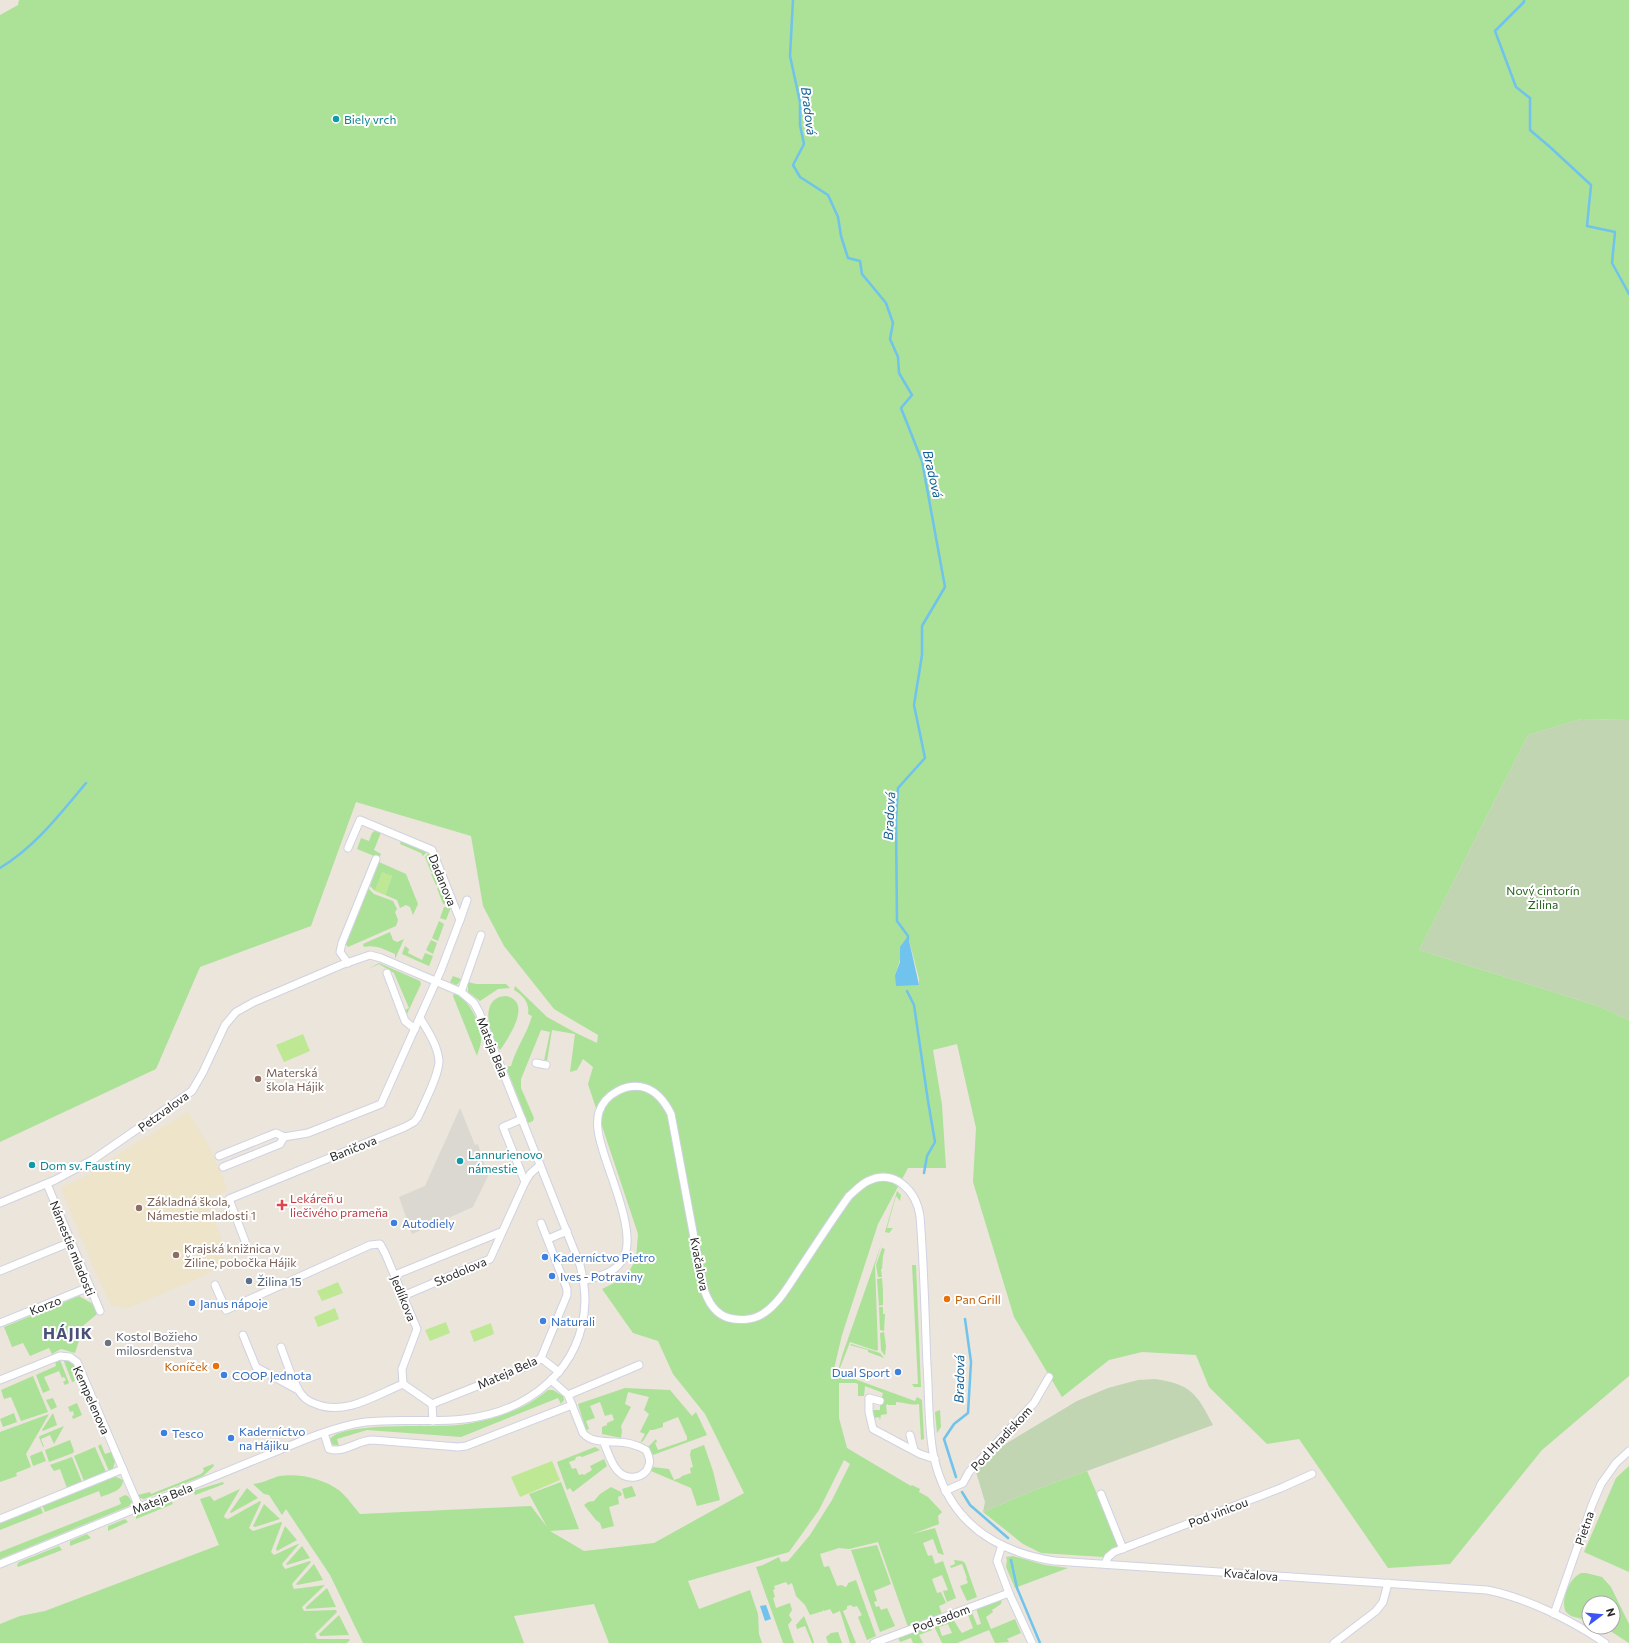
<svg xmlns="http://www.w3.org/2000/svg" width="1629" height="1643" viewBox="0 0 1629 1643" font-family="Commissioner,sans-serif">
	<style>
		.education { fill: #ede4ca }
		.green { fill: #ace198; fill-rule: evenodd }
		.cemetery { fill: #c1d5b2 }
		.pitch { fill: #bfe894 }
		.plaza { fill: #dbd8d1 }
		.water { fill: #6fc3ec }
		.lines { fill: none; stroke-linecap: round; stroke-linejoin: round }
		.stream { stroke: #6fc3ec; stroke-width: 2.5 }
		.minor-casing { stroke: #d0d2e2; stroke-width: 9 }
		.minor { stroke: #fff; stroke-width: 7 }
		.culture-dot { fill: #0f9aa8; stroke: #fff; stroke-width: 1.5 }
		.education-dot { fill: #8d6e63; stroke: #fff; stroke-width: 1.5 }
		.health-dot { fill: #e0444e; stroke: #fff; stroke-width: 1.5 }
		.shop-dot { fill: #3f7fe0; stroke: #fff; stroke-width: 1.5 }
		.service-dot { fill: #5c6f8a; stroke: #fff; stroke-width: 1.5 }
		.food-dot { fill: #e8710a; stroke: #fff; stroke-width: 1.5 }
		.worship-dot { fill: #6b7280; stroke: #fff; stroke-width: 1.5 }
		.labels { text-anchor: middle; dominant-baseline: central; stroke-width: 4; stroke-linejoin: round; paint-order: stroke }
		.culture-label { font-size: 12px; fill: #0d838f; stroke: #fff; text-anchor: start }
		.street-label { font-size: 12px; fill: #292929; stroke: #fff }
		.park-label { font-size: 12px; fill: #25641b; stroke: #fff }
		.education-label { font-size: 12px; fill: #785e54; stroke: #fff; text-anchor: start }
		.health-label { font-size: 12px; fill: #be3a42; stroke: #fff; text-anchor: start }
		.shop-label { font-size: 12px; fill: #366cbe; stroke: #fff; text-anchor: start }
		.service-label { font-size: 12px; fill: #4e5e75; stroke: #fff; text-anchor: start }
		.food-label { font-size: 12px; fill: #c56008; stroke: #fff; text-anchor: start }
		.worship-label { font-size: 12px; fill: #5b616d; stroke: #fff; text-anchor: start }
		.water-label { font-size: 13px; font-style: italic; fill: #105f96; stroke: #fff }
		.district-label { font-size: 16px; font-weight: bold; letter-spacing: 1px; fill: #4a5078; stroke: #fff }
	</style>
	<rect width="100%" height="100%" fill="#ebe5db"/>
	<path class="education" d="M188,1112L209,1146L228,1190L207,1199L227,1255L215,1270L201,1277L126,1309L112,1305L108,1299L93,1266L61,1188L90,1174L131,1146Z"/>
	<g class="green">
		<path d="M19,0H1629V720L1581,719L1528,735L1419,950L1598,1006L1629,1020V1376L1542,1450L1450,1564L1388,1568L1299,1439L1267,1444L1209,1387L1196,1355L1142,1352L1109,1360L1062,1397L1014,1317L973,1182L976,1128L957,1044L933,1050L942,1105L946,1168H908L878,1224L842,1335L833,1373L837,1374L843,1353L881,1245L875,1265L878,1349L877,1351L850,1342L838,1373L915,1401L917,1397L922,1400L924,1439L921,1440L919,1404C911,1406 904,1402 896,1402V1405H888V1404L886,1405L887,1414L881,1415L880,1420L879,1417L874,1418L873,1410H880V1404L883,1393L865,1386L864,1396H858V1384L856,1383H839V1418L847,1448L911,1486L912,1485L920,1489L919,1492L928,1497L942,1512L938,1516L939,1524L912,1534L935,1528L944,1555L938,1553L933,1539L923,1543L928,1556L932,1555L935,1564L943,1561L956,1598L947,1602L943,1591L948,1590L942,1575L932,1579L937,1593L941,1592L946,1603L939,1606L942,1614L908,1627L878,1542L849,1549L839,1548L820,1554L824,1567L829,1566L837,1586L842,1585L845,1587L847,1586L848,1583L856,1580L876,1636L867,1640L858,1617L862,1615L857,1606L853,1607L851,1605L847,1606V1609L843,1611L856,1643H850L840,1611L833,1614L830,1609L824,1611L823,1609V1611L810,1615L805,1605L796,1596L792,1583L788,1585L786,1582L774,1586L775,1589L773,1590L775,1597L773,1598L776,1608L790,1603L792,1610L789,1615L792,1620L788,1625L794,1643H783L756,1567L763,1565L779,1557L781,1562L788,1561L810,1535L832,1500L850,1464L844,1460L819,1510L789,1552L688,1581L699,1609L750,1590L758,1614L759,1634L762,1643H609L594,1604L514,1616L524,1643H363L330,1575L286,1509L282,1515L269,1495L264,1494L253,1484C264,1483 271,1478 280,1476C300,1473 324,1479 340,1491C347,1497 354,1507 360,1514L531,1506L547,1527L529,1494L561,1482L579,1529L550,1531L584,1551L654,1543L744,1493L705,1414L673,1374L658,1341L633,1333L602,1289L626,1277L636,1259L638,1234L588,1084L593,1067L583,1059L577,1070L570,1072L575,1034L552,1030L547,1061H544L550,1032L541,1030L521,1079V1088L534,1118L533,1121L528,1123L506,1067L511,1066C516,1048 527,1034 532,1016L528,1014C530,1003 523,995 514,990L515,986L547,1017L576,1033L597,1043L598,1035L554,1009L504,946L483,906L471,836L356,802L311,926L200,967L156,1069L0,1142V15L18,5ZM908,936L919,979V985L895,975Z"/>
		<path d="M377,829L382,830L374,850L381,854L379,858L357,849L361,838L369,841L372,833Z"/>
		<path d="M402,839L429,850L423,856L421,853L400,844Z"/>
		<path d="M430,852L437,870L431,872L425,857Z"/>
		<path d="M379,862L406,874L418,904L413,915L410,907L406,905L400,908L397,900L385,895L392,876L382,873L375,891L370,886Z"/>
		<path d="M438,872L442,882L436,885L431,874Z"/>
		<path d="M444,885L452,905L443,904L437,888Z"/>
		<path d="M367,887L374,894L393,901L397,909L395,912L398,920L396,926L348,947L345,943Z"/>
		<path d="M444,907H451L446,920L440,918Z"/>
		<path d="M439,921L444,924L438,941L432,938Z"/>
		<path d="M390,932L393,940L397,942L404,939L395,959V954C386,950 375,944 364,947L363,944Z"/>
		<path d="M431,940L437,943L433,954L426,950Z"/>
		<path d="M405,946L409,949L408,953L422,960L425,953L433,956L429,966L402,954Z"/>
		<path d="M379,963L420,981L421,984L407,1014L405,1010L409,1008L394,973L379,964L368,969Z"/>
		<path d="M453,976L461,979L458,984L456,985L450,982Z"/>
		<path d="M468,982L476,984H506L510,988L498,989L480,1001L468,992Z"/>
		<path d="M454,993C470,1001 479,1020 481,1038C482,1043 478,1051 477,1056L453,996Z"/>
		<path d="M506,996C533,1002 509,1037 500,1050C489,1036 478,997 506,996Z"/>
		<path d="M897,1191L901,1195L900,1201L896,1196L887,1228H893L889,1233L885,1232Z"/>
		<path d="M882,1248L885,1249L883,1256L882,1269H881L882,1277H878L876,1265Z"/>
		<path d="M912,1265H916L921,1387H914L912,1384H918Z"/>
		<path d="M882,1278L883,1291V1305L879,1306L877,1279Z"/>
		<path d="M79,1296L93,1304L97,1314L84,1325L75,1353L61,1349L52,1354L49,1348L30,1356L23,1343L12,1347L4,1327Z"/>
		<path d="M879,1307H883V1314H885L884,1331L880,1330Z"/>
		<path d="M884,1332L886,1346L885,1356L881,1350L880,1333Z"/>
		<path d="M851,1344L880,1353L884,1358L868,1352V1350L850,1345Z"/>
		<path d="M63,1359C70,1361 75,1364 78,1371L72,1373L75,1381L72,1382Z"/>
		<path d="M60,1360L69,1383L65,1385L63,1382L66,1380L64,1377L62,1378L59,1371L44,1377L50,1390L43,1393L36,1375L56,1366L55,1361Z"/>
		<path d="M33,1376L48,1412L21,1421L11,1397L4,1399L1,1390Z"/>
		<path d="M625,1388L670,1390L692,1416L696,1412L707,1435L653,1455L648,1447L656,1439L657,1442L655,1443L658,1450L687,1440V1437L678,1417L663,1423V1427L653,1430H650L643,1441L640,1443L645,1434L640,1432L649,1414L644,1410L649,1397L628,1392L625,1404L631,1407L621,1426L622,1431L621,1438L602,1434V1427L607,1425V1423L614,1420L612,1414L605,1416L600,1402L590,1406L595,1418L586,1421L589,1429L586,1430L578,1404Z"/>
		<path d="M548,1390H553L563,1396L564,1400L561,1404L558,1398L461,1437L367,1430L337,1439L339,1446L331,1444L330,1439C344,1421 434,1428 458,1425C490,1421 523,1411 548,1390Z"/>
		<path d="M53,1398L57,1407L51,1410L46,1400Z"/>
		<path d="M77,1403L82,1415L73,1419L72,1416L74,1415L73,1411L70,1412L68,1407Z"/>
		<path d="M940,1410L941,1427L937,1433L935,1412Z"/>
		<path d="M14,1413L17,1422L3,1427L0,1419Z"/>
		<path d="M53,1413L57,1425L43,1431L42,1430Z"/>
		<path d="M49,1414L26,1454L31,1467L16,1473L17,1476L0,1482V1432Z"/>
		<path d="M64,1426L54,1444L50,1435L41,1439L44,1447H43L39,1437L40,1436Z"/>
		<path d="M70,1440L74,1451L73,1453L49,1462L45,1450Z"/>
		<path d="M101,1444L105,1454L111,1452L115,1461L113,1469L109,1471L98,1446Z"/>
		<path d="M704,1445L713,1471L720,1500L697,1506L691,1488L651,1471L653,1467L669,1469L674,1480L680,1478L682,1476L691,1473L690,1468L693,1467L690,1455L691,1450Z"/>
		<path d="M95,1447L106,1472L84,1481L74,1456Z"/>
		<path d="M595,1447L600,1450L582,1457L580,1456L576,1457L575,1460L569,1462L572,1469L576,1468L579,1475L583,1474L584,1475L592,1470L590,1466L604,1459L607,1466L573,1492L570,1488L567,1490L557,1462Z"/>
		<path d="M42,1451L46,1461L33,1466L30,1456Z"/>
		<path d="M72,1457L82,1482L67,1488L60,1469L54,1471L50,1465Z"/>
		<path d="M213,1464L214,1466L203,1476L144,1499L140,1498L138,1495L150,1492L151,1494L201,1474L204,1471L203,1468Z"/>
		<path d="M1629,1466V1572L1584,1552L1616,1478Z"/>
		<path d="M1087,1471L1119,1545L1103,1557L1041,1553L1023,1544L983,1512L1035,1490Z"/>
		<path d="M114,1476L123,1480C123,1491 110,1493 101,1497L99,1491L45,1512L42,1505Z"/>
		<path d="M223,1482L224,1484L195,1495L193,1491Z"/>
		<path d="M632,1486L636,1496L625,1499L622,1489Z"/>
		<path d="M611,1487L621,1492L622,1495L618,1497L619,1504L609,1507L614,1526L602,1529L600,1523L596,1520L584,1505L588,1502L594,1501L600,1494Z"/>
		<path d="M247,1488L258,1498L231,1513L230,1512Z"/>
		<path d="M240,1489L224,1516L225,1518L228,1519L260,1501L261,1502L249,1528L253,1531L281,1522L282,1523L271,1552L274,1555L298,1544H299L282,1564L285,1569L310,1561L311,1562L292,1584L294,1589L325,1585L302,1607L304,1611L336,1610L337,1612L315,1634L317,1639H349L350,1640L347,1643H0V1624L20,1616L45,1611L219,1545L200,1499L210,1496L214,1501Z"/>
		<path d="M125,1495L128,1496L132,1502L129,1506L0,1559V1552L121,1504L119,1498Z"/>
		<path d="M168,1501L172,1502L173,1504L136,1519V1514Z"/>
		<path d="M264,1504L280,1519L255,1527L253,1526Z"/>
		<path d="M40,1506L43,1513L0,1530V1522Z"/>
		<path d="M125,1519L128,1522L108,1531V1526Z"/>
		<path d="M285,1526L297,1540L277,1551L276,1549Z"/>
		<path d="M87,1534L91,1538L70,1546V1541Z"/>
		<path d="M877,1545L891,1584L874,1591L877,1601L874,1602L876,1607L879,1606L881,1610L887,1608L895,1626L880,1632L851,1550Z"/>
		<path d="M59,1546L62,1550L18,1567L17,1565L19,1562Z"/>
		<path d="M302,1546L310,1558L287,1565L286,1564Z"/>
		<path d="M1013,1556L1045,1565L1068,1568L1015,1588L1006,1567L1007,1560L1006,1557Z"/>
		<path d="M954,1560L962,1561L965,1563L977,1597L967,1601L960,1586L968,1583L966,1578H967L962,1564L951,1568L950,1566L955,1564Z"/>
		<path d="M314,1564L323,1580L297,1585L296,1584Z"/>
		<path d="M1581,1573H1586L1602,1577L1611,1587L1629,1624V1643L1604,1627H1613V1603H1589V1621L1571,1616L1566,1612C1560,1601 1569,1578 1581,1573Z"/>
		<path d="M327,1588L336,1607L306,1609V1607Z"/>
		<path d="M1002,1598L1001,1604L992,1610L993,1612L986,1617L991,1629L1015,1619L1021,1633L1007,1639L1009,1642L995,1643L989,1630L957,1643H942L933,1624L952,1617L959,1629L962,1633L973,1628L967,1612L971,1610L977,1625L981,1624L976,1608ZM948,1624L952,1633L942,1636L939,1627Z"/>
		<path d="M339,1615L349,1635L320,1636L319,1634Z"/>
		<path d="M804,1616L813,1639L814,1643H812L805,1626L797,1629L796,1625Z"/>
		<path d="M930,1625L932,1630L919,1635L923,1643H913L911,1638L900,1642L898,1637Z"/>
		<path d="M838,1632L842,1643H828L826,1637L831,1633Z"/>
	</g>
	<g class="cemetery">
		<path d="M1581,719L1629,720V1020L1598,1006L1419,950L1528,735Z"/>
		<path d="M1155,1379C1191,1384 1197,1394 1213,1425L1035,1490L983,1512L985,1502L976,1472L1002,1446L1077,1401L1108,1388L1138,1380Z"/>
	</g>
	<g class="pitch">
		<path d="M382,872L392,876L385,895L375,891Z"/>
		<path d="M303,1034L310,1051L284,1062L276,1045Z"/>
		<path d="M338,1282L343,1293L322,1301L317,1291Z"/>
		<path d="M335,1308L339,1319L318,1327L314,1317Z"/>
		<path d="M446,1322L450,1333L430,1341L425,1330Z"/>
		<path d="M491,1323L494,1334L474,1342L470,1331Z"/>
		<path d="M552,1461L560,1480L520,1497L511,1477Z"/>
	</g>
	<path class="plaza" d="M460,1108L475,1145L478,1144L488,1176L473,1207L412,1234L399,1197L425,1186Z"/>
	<g class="water">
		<path d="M908,936L919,985L896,986L895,975L900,962V947Z"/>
		<path d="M766,1605L771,1619L765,1621L760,1606Z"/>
	</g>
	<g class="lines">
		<g class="stream">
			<path d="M793,0L790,56L800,102V125L804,144L793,165L800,177L828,195L838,217L841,236L848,258L860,261L862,274L886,303L893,323L890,339L898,357L899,373L912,395L901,408L922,461L945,587L922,626V655L914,705L925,758L898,788L896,820L897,921L908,936V939"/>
			<path d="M1524,0V2L1495,31L1516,87L1530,98V130L1550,147L1591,185L1587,226L1615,232L1612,263L1629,294"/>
			<path d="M0,868C35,847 60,814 86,783"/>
			<path d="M907,991L914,1005L928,1101L935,1142L927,1156L924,1173"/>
			<path d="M956,1477L944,1439L954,1424L968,1413L971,1362L965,1319"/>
			<path d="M962,1492L970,1505L1008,1538"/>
			<path d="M1011,1560L1017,1588L1040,1643"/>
		</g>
		<g class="minor-casing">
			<g id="minor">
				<path d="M460,920L467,900"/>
				<path d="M348,963L340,952L342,943L376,859"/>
				<path d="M387,973L405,1021L415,1029"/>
				<path d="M461,992L481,935"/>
				<path d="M536,1063L546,1065"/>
				<path d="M522,1119L503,1127L525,1182"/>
				<path d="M219,1156L276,1133L284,1137"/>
				<path d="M223,1167L280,1144L284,1137L308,1133L381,1104L441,970L460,920L432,850L360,820L348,848"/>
				<path d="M47,1184L100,1311"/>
				<path d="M0,1203L55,1180L94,1159L192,1091L203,1072L225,1025L236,1012L254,1002L341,965L370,955L381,958L461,992L474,1003L479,1012L580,1265C583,1277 585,1289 585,1301C583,1370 528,1412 464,1419C431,1423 398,1418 366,1422C343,1425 321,1433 299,1442L0,1564"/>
				<path d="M548,1239L567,1231"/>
				<path d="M245,1241L229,1199L405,1127L414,1122L418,1117C424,1103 439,1075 439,1061C438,1046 428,1031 420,1018"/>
				<path d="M0,1271L71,1242"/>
				<path d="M395,1275L501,1232"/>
				<path d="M583,1281C601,1276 621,1272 626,1251C632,1226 612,1180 604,1154C600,1141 595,1126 599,1112C605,1094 627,1082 646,1088C657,1092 666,1104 671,1114L703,1286C707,1300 714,1314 729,1318C740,1321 754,1320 764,1313C779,1303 789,1285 799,1270C815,1246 831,1221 849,1196C855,1191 860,1185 868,1181C895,1168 916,1191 920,1216C924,1266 925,1315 927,1365C929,1394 928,1424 933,1453C946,1518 991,1551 1055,1561L1487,1590C1527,1598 1571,1620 1605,1643"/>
				<path d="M215,1285L226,1310L370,1245L380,1244L385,1253L417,1329L402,1369L403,1384C376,1395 345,1416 316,1404C309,1402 302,1397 298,1389C291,1376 286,1361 281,1347"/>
				<path d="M403,1296L490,1259L525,1182L530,1174L540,1165"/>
				<path d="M0,1323L89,1287"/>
				<path d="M243,1335L256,1367L298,1390"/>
				<path d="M541,1358L559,1372"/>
				<path d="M0,1380L60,1356L70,1357L77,1362L139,1507"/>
				<path d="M551,1380L568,1395L583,1433C592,1443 604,1441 616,1442C627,1442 637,1445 646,1450C648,1454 651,1460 649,1465C645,1479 627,1481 618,1471C611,1464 608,1452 604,1443"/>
				<path d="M403,1384L432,1404"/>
				<path d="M568,1395L639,1365"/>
				<path d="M880,1401L869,1398V1412L873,1429L920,1454L935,1459"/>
				<path d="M432,1404L535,1363L541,1358L567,1295V1289L541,1223"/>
				<path d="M432,1404L433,1421"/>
				<path d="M324,1433L329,1449C344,1454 357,1440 373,1440L458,1447L466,1446L572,1405"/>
				<path d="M910,1435L914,1450"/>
				<path d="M945,1491L963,1483L969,1472L1034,1403L1049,1377"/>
				<path d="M1101,1494L1123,1549"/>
				<path d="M0,1519L123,1469"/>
				<path d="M1002,1545L997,1561L1009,1593L1032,1643"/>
				<path d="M1105,1564L1108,1557L1114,1552L1281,1488L1312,1474"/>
				<path d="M1554,1614L1592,1505L1601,1484L1616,1463L1629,1451"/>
				<path d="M874,1643L1009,1593"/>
				<path d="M1334,1643L1376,1611L1383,1602L1388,1583"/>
			</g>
		</g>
		<use href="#minor" class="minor"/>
	</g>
	<g class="culture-dot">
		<circle cx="336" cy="119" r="4"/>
		<circle cx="460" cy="1161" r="4"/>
		<circle cx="32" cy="1165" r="4"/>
	</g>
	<g class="education-dot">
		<circle cx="258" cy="1079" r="4"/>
		<circle cx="139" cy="1208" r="4"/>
		<circle cx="176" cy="1255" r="4"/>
	</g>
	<path class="health-dot" d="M280 1199h4v4h4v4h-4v4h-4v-4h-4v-4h4z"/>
	<g class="shop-dot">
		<circle cx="394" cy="1223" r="4"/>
		<circle cx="545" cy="1257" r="4"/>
		<circle cx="552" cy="1276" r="4"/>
		<circle cx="192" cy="1303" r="4"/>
		<circle cx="543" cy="1321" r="4"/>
		<circle cx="898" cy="1372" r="4"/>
		<circle cx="224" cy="1375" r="4"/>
		<circle cx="164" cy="1433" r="4"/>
		<circle cx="231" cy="1438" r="4"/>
	</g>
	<circle class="service-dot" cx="249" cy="1281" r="4"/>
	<g class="food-dot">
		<circle cx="947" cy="1299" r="4"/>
		<circle cx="216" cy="1366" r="4"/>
	</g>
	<circle class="worship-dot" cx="108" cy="1343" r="4"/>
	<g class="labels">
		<g class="culture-label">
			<text x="344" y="119">Biely vrch</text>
			<text x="468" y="1154">Lannurienovo<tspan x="468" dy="14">námestie</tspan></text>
			<text x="40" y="1165">Dom sv. Faustíny</text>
		</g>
		<g class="street-label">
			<text transform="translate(443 880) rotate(68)">Dadanova</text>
			<text transform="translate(493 1047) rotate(68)">Mateja Bela</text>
			<text transform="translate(163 1111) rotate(-36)">Petzvalova</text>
			<text transform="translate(353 1148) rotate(-22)">Baničova</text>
			<text transform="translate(73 1248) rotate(68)">Námestie mladosti</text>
			<text transform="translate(700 1264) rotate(79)">Kvačalova</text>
			<text transform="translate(460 1271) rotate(-23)">Stodolova</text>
			<text transform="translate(404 1298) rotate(68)">Jedlíkova</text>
			<text transform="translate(45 1305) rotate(-22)">Korzo</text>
			<text transform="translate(507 1372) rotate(-24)">Mateja Bela</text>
			<text transform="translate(92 1400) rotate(66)">Kempelenova</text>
			<text transform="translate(1001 1438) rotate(-47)">Pod Hradiskom</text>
			<text transform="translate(162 1498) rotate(-22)">Mateja Bela</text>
			<text transform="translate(1218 1512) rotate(-21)">Pod vinicou</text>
			<text transform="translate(1584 1528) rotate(-71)">Pietna</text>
			<text transform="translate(1251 1574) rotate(4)">Kvačalova</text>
			<text transform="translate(941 1618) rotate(-20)">Pod sadom</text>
		</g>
		<g class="park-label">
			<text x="1543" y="890">Nový cintorín<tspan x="1543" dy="14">Žilina</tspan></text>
		</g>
		<g class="education-label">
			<text x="266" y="1072">Materská<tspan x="266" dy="14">škola Hájik</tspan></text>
			<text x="147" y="1201">Základná škola,<tspan x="147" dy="14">Námestie mladosti 1</tspan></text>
			<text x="184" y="1248">Krajská knižnica v<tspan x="184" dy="14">Žiline, pobočka Hájik</tspan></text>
		</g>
		<g class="health-label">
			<text x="290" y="1198">Lekáreň u<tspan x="290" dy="14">liečivého prameňa</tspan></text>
		</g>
		<g class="shop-label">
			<text x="402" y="1223">Autodiely</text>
			<text x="553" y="1257">Kaderníctvo Pietro</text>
			<text x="560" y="1276">Ives - Potraviny</text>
			<text x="200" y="1303">Janus nápoje</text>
			<text x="551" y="1321">Naturali</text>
			<text x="890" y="1372" text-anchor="end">Dual Sport</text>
			<text x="232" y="1375">COOP Jednota</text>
			<text x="239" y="1431">Kaderníctvo<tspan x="239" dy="14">na Hájiku</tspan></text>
			<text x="172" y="1433">Tesco</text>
		</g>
		<g class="service-label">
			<text x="257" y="1281">Žilina 15</text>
		</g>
		<g class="food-label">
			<text x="955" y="1299">Pan Grill</text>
			<text x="208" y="1366" text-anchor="end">Koníček</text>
		</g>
		<g class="worship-label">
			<text x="116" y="1336">Kostol Božieho<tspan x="116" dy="14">milosrdenstva</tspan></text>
		</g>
		<g class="water-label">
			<text transform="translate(809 111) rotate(83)">Bradová</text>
			<text transform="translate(933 474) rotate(77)">Bradová</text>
			<text transform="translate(889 816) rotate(-87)">Bradová</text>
			<text transform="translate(959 1379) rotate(-89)">Bradová</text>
		</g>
		<g class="district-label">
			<text x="68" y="1332">HÁJIK</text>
		</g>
	</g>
	<g transform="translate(1601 1615) rotate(74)"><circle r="19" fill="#ffffff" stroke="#a9a9a9"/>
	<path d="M0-3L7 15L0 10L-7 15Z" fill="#3d53f6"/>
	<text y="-6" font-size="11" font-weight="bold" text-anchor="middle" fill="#292929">N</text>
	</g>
</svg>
